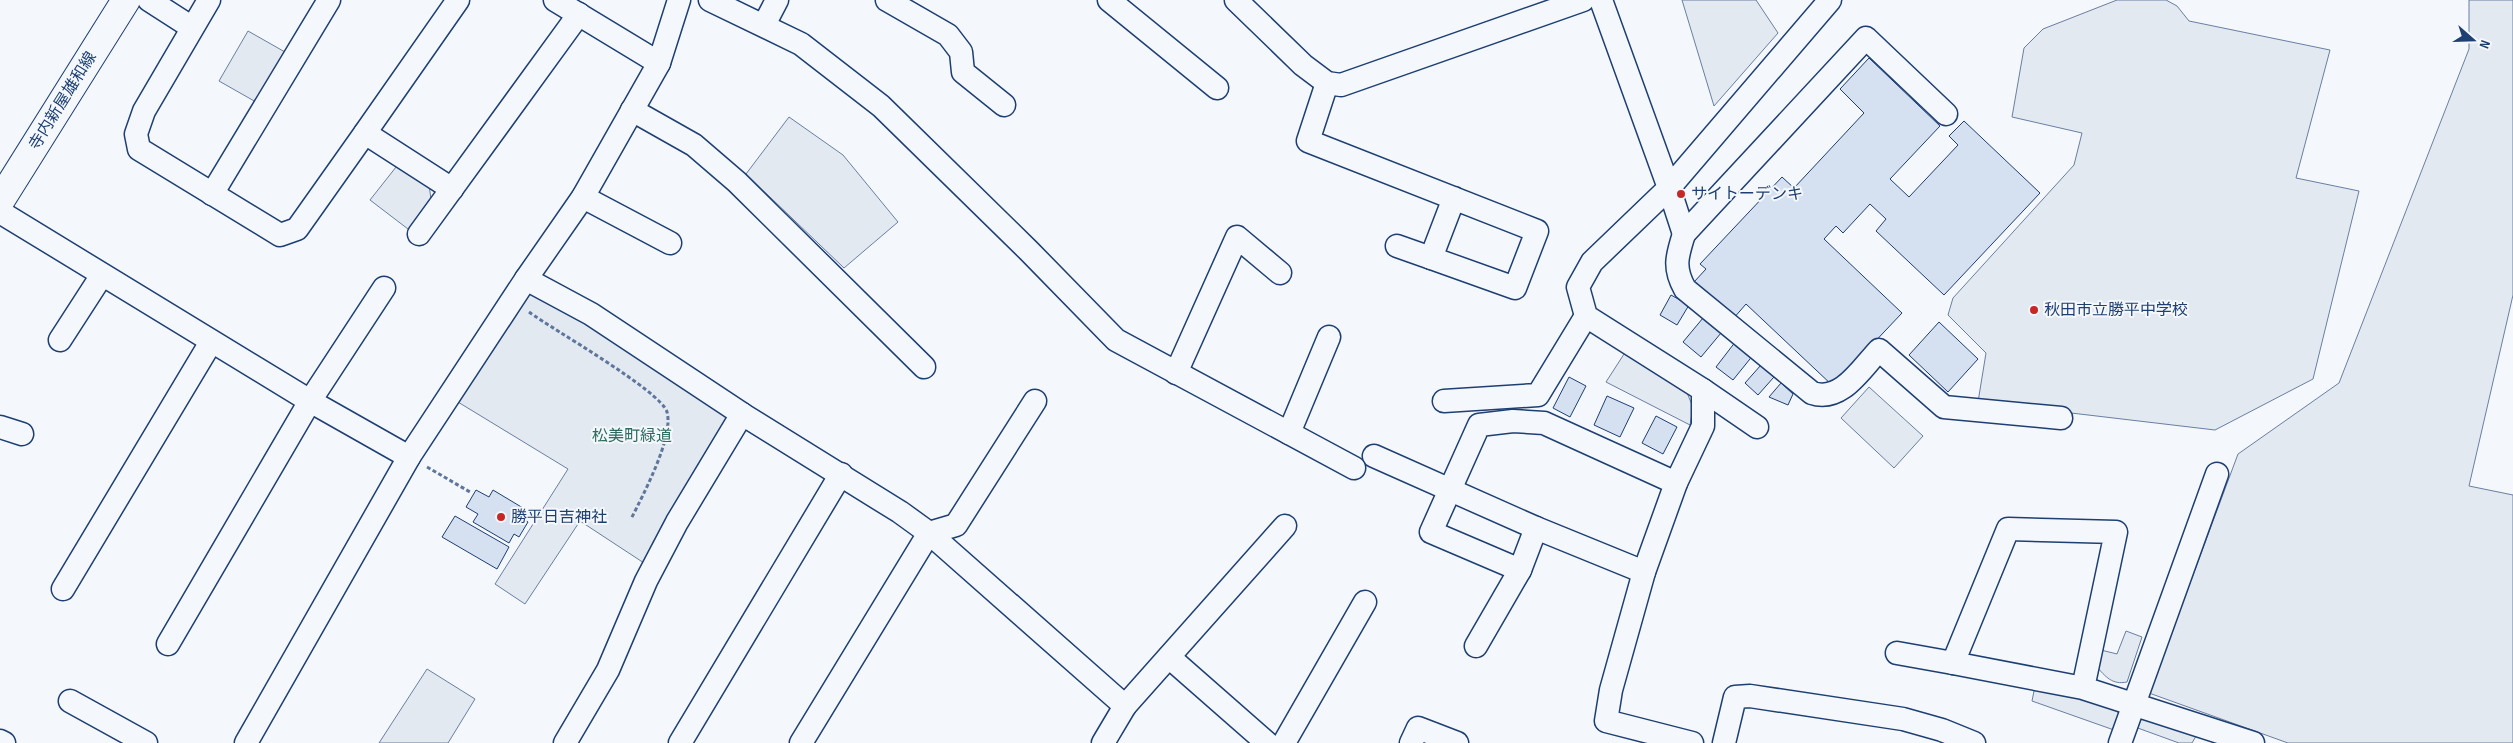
<svg xmlns="http://www.w3.org/2000/svg" width="2513" height="743" viewBox="0 0 2513 743" font-family="'Sofia Sans Condensed','Noto Sans JP',sans-serif">
	<style>
		.green { fill: #e3e9f0; stroke: #687fa3 }
		.building { fill: #d5e0f0; stroke: #1d3f73 }
		.lines { fill: none; stroke-linecap: round; stroke-linejoin: round }
		.minor-casing { stroke: #1d3f73; stroke-width: 25 }
		.major-casing { stroke: #1d3f73; stroke-width: 30 }
		.path { stroke: #5e769c; stroke-width: 3; stroke-dasharray: 4 2.5; stroke-linecap: butt }
		.minor { stroke: #f4f7fb; stroke-width: 22 }
		.major { stroke: #f4f7fb; stroke-width: 28 }
		.poi-dot { fill: #c62828; stroke: #f4f7fb; stroke-width: 2 }
		.labels { text-anchor: middle; dominant-baseline: central; stroke-width: 4; stroke-linejoin: round; paint-order: stroke }
		.street-label { font-size: 16px; fill: #1d3f73; stroke: #f4f7fb }
		.poi-label { font-size: 16px; fill: #1d3f73; stroke: #f4f7fb; text-anchor: start }
		.park-label { font-size: 16px; fill: #2c6c60; stroke: #f4f7fb }
	</style>
	<rect width="100%" height="100%" fill="#f4f7fb"/>
	<g class="green">
		<path d="M1682,0H1756L1778,33L1714,106Z"/>
		<path d="M2117,0H2166L2177,6L2189,21L2330,50L2296,178L2359,191L2313,379L2215,430L1978,402L1986,353L1948,315L1953,298L2074,165L2082,133L2012,117L2024,48L2043,29Z"/>
		<path d="M2469,0H2513V295L2469,486L2513,495V743H2288L2149,693L2238,454L2339,383L2469,49Z"/>
		<path d="M248,31L285,52L256,102L219,81Z"/>
		<path d="M789,117L843,155L898,222L844,268L746,174Z"/>
		<path d="M400,162L429,185L431,199L408,229L370,200Z"/>
		<path d="M527,286L731,415L644,563L580,521L525,604L495,584L568,469L453,399Z"/>
		<path d="M1626,351L1682,381L1693,407L1690,425L1606,382Z"/>
		<path d="M1869,387L1923,436L1894,468L1841,418Z"/>
		<path d="M2126,631L2142,637L2127,682C2112,685 2106,677 2096,666L2101,650L2117,654Z"/>
		<path d="M427,669L475,699L448,743H379Z"/>
		<path d="M2035,686L2109,702L2121,716L2114,730L2032,701Z"/>
		<path d="M2140,714L2199,731L2192,743H2179L2135,727Z"/>
	</g>
	<g class="building">
		<path d="M1869,58L1940,126L1890,179L1909,197L1958,145L1949,136L1964,121L2040,193L1944,295L1876,231L1886,219L1870,204L1843,233L1836,226L1824,239L1902,313L1833,386L1746,304L1733,319L1694,282L1706,269L1700,264L1782,177L1794,188L1864,113L1840,89Z"/>
		<path d="M1671,295L1689,305L1677,325L1660,315Z"/>
		<path d="M1703,318L1721,333L1701,357L1683,342Z"/>
		<path d="M1939,322L1978,359L1948,392L1909,355Z"/>
		<path d="M1736,341L1754,354L1733,380L1716,367Z"/>
		<path d="M1761,365L1774,377L1758,395L1745,383Z"/>
		<path d="M1569,377L1586,386L1570,417L1553,408Z"/>
		<path d="M1781,383L1793,394L1788,405L1769,397Z"/>
		<path d="M1607,396L1634,408L1620,437L1594,425Z"/>
		<path d="M1656,416L1677,427L1663,454L1642,443Z"/>
		<path d="M476,490L489,497L493,490L528,511L523,519L528,522L519,537L514,534L509,543L473,522L478,514L466,507Z"/>
		<path d="M455,516L509,547L497,569L442,537Z"/>
	</g>
	<g class="lines">
		<g class="minor-casing">
			<g id="minor">
				<path d="M149,0L191,27"/>
				<path d="M209,0L144,111L136,134L139,149L280,235L297,229L365,133L452,189"/>
				<path d="M710,0L801,44L881,106L1029,251L1116,340L1354,468"/>
				<path d="M887,0L948,35L961,52L963,72L1004,105"/>
				<path d="M1109,0L1217,88"/>
				<path d="M1236,0L1303,65L1327,83L1341,85L1583,0"/>
				<path d="M1601,0L1669,188L1592,262L1578,287L1586,316L1703,390V426L1676,483L1644,572L1611,690L1606,721L1692,743"/>
				<path d="M1830,0L1669,188L1684,234L1866,38L1946,114"/>
				<path d="M764,25L777,0"/>
				<path d="M659,63L679,0"/>
				<path d="M1327,83L1308,141L1537,231L1515,288L1431,258L1454,198"/>
				<path d="M632,110L694,145L737,182L924,367"/>
				<path d="M365,133L458,0"/>
				<path d="M212,194L329,0"/>
				<path d="M583,197L670,243"/>
				<path d="M0,212L310,401L409,457"/>
				<path d="M419,234L579,14"/>
				<path d="M1684,234C1677,256 1673,268 1685,289L1812,393C1841,403 1861,369 1879,350L1944,407L2061,418"/>
				<path d="M1397,246L1431,258"/>
				<path d="M526,279L591,314L742,414L900,512L929,533L1125,706L1103,743"/>
				<path d="M60,340L102,275"/>
				<path d="M1176,373L1237,237L1280,273"/>
				<path d="M1703,390L1757,427"/>
				<path d="M1444,401L1538,395L1586,316"/>
				<path d="M0,427L22,434"/>
				<path d="M1289,433L1329,337"/>
				<path d="M1374,456L1536,528"/>
				<path d="M1644,572L1536,528L1520,570L1431,532L1479,425L1513,421L1544,423L1676,483"/>
				<path d="M63,589L211,342"/>
				<path d="M168,644L310,401L384,288"/>
				<path d="M1476,646L1520,570"/>
				<path d="M1897,653L1953,663"/>
				<path d="M1169,657L1267,743"/>
				<path d="M2083,688L2116,532L2008,529L1953,663L2083,688L2253,743"/>
				<path d="M70,701L146,743"/>
				<path d="M1125,706L1285,526"/>
				<path d="M0,741L4,743"/>
				<path d="M246,743L409,457L526,279L583,197L659,63L555,0"/>
				<path d="M565,743L608,670L646,581L677,522L742,414"/>
				<path d="M680,743L841,474"/>
				<path d="M801,743L929,533L956,525L1035,401"/>
				<path d="M1284,743L1365,602"/>
				<path d="M1411,743L1418,728L1457,743"/>
				<path d="M1724,743L1735,697L1750,696L1903,719L1942,730L1974,743"/>
				<path d="M2120,743L2217,474"/>
			</g>
		</g>
		<g class="major-casing">
			<path id="major" d="M0,201L126,0"/>
		</g>
		<g class="path">
			<path d="M529,312C552,329 661,391 667,412C674,437 643,495 631,519"/>
			<path d="M427,467L470,492"/>
		</g>
		<use href="#minor" class="minor"/>
		<use href="#major" class="major"/>
	</g>
	<g class="poi-dot">
		<circle cx="1681" cy="194" r="5"/>
		<circle cx="2034" cy="310" r="5"/>
		<circle cx="501" cy="517" r="5"/>
	</g>
	<g class="labels">
		<g class="street-label">
			<text transform="translate(63 101) rotate(-58)">寺内新屋雄和線</text>
		</g>
		<g class="poi-label">
			<text x="1691" y="194">サイトーデンキ</text>
			<text x="2044" y="310">秋田市立勝平中学校</text>
			<text x="511" y="517">勝平日吉神社</text>
		</g>
		<g class="park-label">
			<text x="632" y="436">松美町緑道</text>
		</g>
	</g>
	<g transform="translate(2473 40) rotate(110)" stroke="#f4f7fb" stroke-width="4" paint-order="stroke">
	<path d="M0-4L9 19L0 12L-9 19Z" fill="#1d3f73"/>
	<text y="-8" font-size="14" font-weight="bold" text-anchor="middle" fill="#1d3f73">N</text>
	</g>
</svg>
